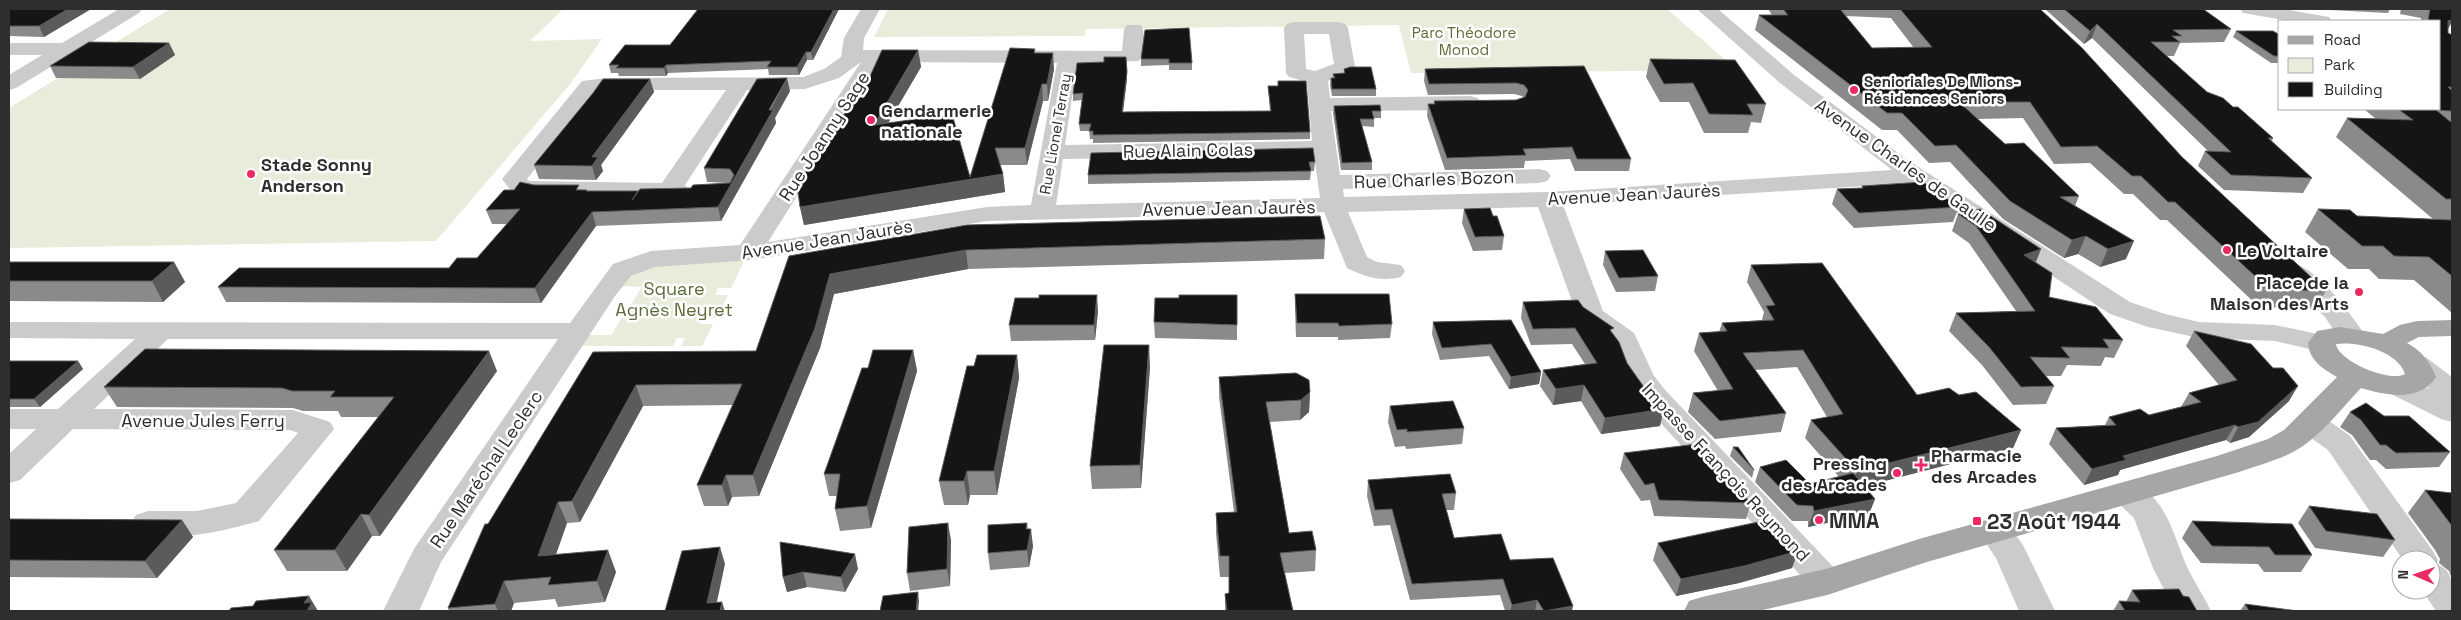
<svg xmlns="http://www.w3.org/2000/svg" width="2461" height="620" viewBox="0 0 2461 620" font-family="'Space Grotesk',sans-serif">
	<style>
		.green { fill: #e8ecdb }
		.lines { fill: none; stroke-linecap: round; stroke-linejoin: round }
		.minor { fill: #cbcbcb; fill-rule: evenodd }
		.major { fill: #a6a6a6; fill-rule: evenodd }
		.wall { fill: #8a8a8a; fill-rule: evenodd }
		.shaded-wall { fill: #5b5b5b }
		.building { fill: #151515; stroke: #5b5b5b }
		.poi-dot { fill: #eb2a62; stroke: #fff; stroke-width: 2 }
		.labels { text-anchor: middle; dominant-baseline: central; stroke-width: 5; stroke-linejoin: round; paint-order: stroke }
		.far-park-label { font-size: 15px; fill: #5c6c3a; stroke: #fff }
		.far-poi-label { font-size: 15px; font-weight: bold; fill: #2e2e2e; stroke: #fff; text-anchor: start }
		.far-street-label { font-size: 15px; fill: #2e2e2e; stroke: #fff }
		.poi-label { font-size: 18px; font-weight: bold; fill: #2e2e2e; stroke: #fff; text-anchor: start }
		.street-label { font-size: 18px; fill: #2e2e2e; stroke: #fff }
		.park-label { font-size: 18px; fill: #5c6c3a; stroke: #fff }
		.near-poi-label { font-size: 21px; font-weight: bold; fill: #2e2e2e; stroke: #fff; text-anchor: start }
	</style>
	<rect width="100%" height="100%" fill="#fff"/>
	<g class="green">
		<path d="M170,9H563L530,41L602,39L571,83L436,241L9,248V108Z"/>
		<path d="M888,9H1667L1737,70L1411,73L1399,25L1086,29L1085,36L874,37Z"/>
		<path d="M745,259L731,288H718L715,295H728L717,318L704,317L700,324H713L702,346H681L685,338H677L673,346H579L586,335H611L642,287L618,286C651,256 702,262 745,259Z"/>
	</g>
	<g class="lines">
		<g class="minor">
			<path d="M119,9H142L139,13L16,88L9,90V75L42,55H9V43H62Z"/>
			<path d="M861,9H880L864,38L863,50L1122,51L1124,29L1127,25H1141C1146,32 1144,54 1139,61L1077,63L1065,145L1312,141L1307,82L1289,77L1286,73L1284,28L1287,24L1294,22H1338L1345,24L1348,28L1355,67L1352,71L1328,81L1330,98L1470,96L1478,98L1481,103L1478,108L1470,110L1331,111L1340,175L1539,169L1547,171L1551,176L1547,181L1539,183L1343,189L1344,197L1548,192L1892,170L1780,83L1697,9H1718L1794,75L1906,159L2130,302L2165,314L2199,322L2275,325L2332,337L2336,343L2332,349L2322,352L2275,341L2199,338L2148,327L2110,314L1912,183L1563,205L1603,311L1634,333L1654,376L1666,391L1839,573L1845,582L1839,591L1827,595L1815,591L1644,405L1625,378L1612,343L1581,321L1577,315L1538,207L1348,212L1367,257L1377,262L1401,265L1405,271L1401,277C1381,282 1365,277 1347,268L1324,212L987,221L752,260L655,267L631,276L615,296L441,562L419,611H383L414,549L558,339H168L94,409L293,410L330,422L334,429L259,521C221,532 175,543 136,531L131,523L136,515L148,511H197L236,503L298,433L290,430L73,429L20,480L9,483V454L36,429H9V409H58L135,339L9,338V322L570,323L613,264L651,251L740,245L861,62L839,78L805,89L747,90L685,185L689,190L686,195L677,197H539L512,192L502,179L582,81L608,78L803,77L824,69L841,57L844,38ZM1304,34H1329L1334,64L1315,71L1306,69ZM881,62L1057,63L1031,205L987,207L768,242ZM608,90H726L662,183L529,181L527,179L597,92ZM1314,155L1320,198L1056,205L1063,159Z"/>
			<path d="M2240,9H2283L2329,17L2332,21H2289L2243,13Z"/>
			<path d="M2295,264C2319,270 2351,314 2365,335L2361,341L2351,343L2341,341L2325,317L2286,278L2282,272L2286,266Z"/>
			<path d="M2417,355L2427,358L2452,377V422L2441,419L2389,393L2384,386L2389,379L2399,377L2430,389L2407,370L2402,364L2407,358Z"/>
			<path d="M2311,413L2322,416L2350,436L2433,551L2438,560L2436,564C2457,570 2452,594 2452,611H2436L2422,590H2431V560H2403L2328,450L2300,430L2296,423L2300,416Z"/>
			<path d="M2128,482C2166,493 2173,535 2187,567C2194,582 2204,596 2211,611H2175L2153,568L2134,518L2116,501L2112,493L2116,485Z"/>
			<path d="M1994,518L2006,521L2023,545L2055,611H2019L1996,558L1977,530L1982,521Z"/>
		</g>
		<path class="major" d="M2452,320V336L2419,337L2407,343C2422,351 2430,362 2436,377C2419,403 2385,395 2361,388C2343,407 2327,428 2307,443C2288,458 2261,464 2239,472L1927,562L1827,595L1759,611H1684L1689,601L1702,597L1826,569L1919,539L2217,456L2268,439L2284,430L2337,377C2323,369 2309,360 2308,343L2317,331L2340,327L2383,334L2400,325L2417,321ZM2336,344C2358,341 2398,351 2405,374C2390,383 2338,361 2336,344Z"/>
	</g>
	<g class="wall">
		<path d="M9,9H91L44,37L9,36Z"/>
		<path d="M839,9L813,60H807L799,75H769L768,69L668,73L666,76H619L618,73H611L609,65L670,45Z"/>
		<path d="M1768,9H2040L2182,157L2326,291L2315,309L2259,307L2167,220H2160L2133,194H2124L2090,163L2054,164L2023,118L1977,119L2005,144L2079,196L2075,206L2126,259L2100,267L2078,254L2064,258L2003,219L1950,162L1929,163L1897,130H1882L1755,30L1759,15H1772ZM1846,16L1891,18L1914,48H1872Z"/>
		<path d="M2045,9H2203L2231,29L2224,42L2180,43L2174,56H2166L2207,92L2233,107L2273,138L2272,141L2312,178L2303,193L2224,190L2198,166L2205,151H2208L2092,38L2084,44Z"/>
		<path d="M2311,9H2390L2388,13Z"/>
		<path d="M2401,9H2452V24H2451L2448,29V33L2452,35V313L2414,280L2379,279L2369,269H2348L2305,232L2318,209L2357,216L2433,219L2336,137L2347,118L2376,119L2364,109H2440V21H2421V18L2400,14Z"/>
		<path d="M1145,30L1192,63V70H1169V65L1141,66V59Z"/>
		<path d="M2236,31L2280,35V63H2271L2233,37Z"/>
		<path d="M169,43L175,55L140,79L56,78L50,66Z"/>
		<path d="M918,50L921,67L888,123L970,177L1036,53L1054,69L1048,101H1043L1027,165H1000L1003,174L1005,192L804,225L800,207L860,98Z"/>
		<path d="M1650,59L1766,104L1761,123L1751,122L1748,133H1704L1689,102H1660L1646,77Z"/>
		<path d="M1584,66L1631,159L1629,171H1575L1570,159L1525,161L1524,168L1445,170L1427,116L1428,104H1434V101L1516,100L1524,98L1522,96L1514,94L1428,95L1424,81L1425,69Z"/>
		<path d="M1344,69L1376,89V96H1332L1330,85L1331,78H1333V74L1344,73Z"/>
		<path d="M650,79L654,92L601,165L603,171L596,180L539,179L534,165Z"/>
		<path d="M1127,79L1123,112L1270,111L1268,86L1310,132V139L1093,143V139H1090L1089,131H1080L1079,124L1082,100L1073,101V94Z"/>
		<path d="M790,91L775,118L776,123L721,221L596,226L541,303L226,302L218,287L449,268L477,258L507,224H492L486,210L514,190L534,185L587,190V191H638L691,188L728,183L707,182L704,168Z"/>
		<path d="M1334,106L1381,111V118H1374V127L1362,126L1372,162V170H1341L1333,113Z"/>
		<path d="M1315,162L1314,171H1311L1310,180L1088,184V175Z"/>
		<path d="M1862,186L1959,207L1953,222L1854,228L1832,204L1837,189L1862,188Z"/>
		<path d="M1464,209L1493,216L1504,236L1502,250L1473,251L1462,223Z"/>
		<path d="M1958,214L2041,249L2036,262L2049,297L2123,340L2114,358L2105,357L2101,366L2067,365L2061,376H2046L2054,386L2046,404L2013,405L1982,365L1949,331L1956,313L2016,311L1969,243L1952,231Z"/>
		<path d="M967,225L1325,239L1324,259L968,269L834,294L820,348L759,496L732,497L728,506H704L697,485L733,405L643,406L580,522L567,523L556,554L616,572L605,602L558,607L555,599L514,603L511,611H449L448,608L488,524L593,352L756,351L789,256Z"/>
		<path d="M1605,251L1658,276L1655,291L1616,292L1603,265Z"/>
		<path d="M9,262H174L185,282L163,302L9,301Z"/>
		<path d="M1751,265L1917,395H1959L2021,430L2013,448L1864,486L1875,499L1869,514L1808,527V521H1792L1755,482L1760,467L1810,484L1839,477L1805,438L1811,420L1827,417L1797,367L1755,370L1786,413L1781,432L1715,439L1688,412L1693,393L1718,391L1694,351L1699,333L1719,332L1722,323L1762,320L1764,312L1747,282Z"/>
		<path d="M1295,294L1392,324L1390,338L1338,340V337H1296L1295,308Z"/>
		<path d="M1237,295V340L1155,338L1154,322L1179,298Z"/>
		<path d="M1523,302L1583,307L1613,334L1627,363L1660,426L1601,434L1581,401L1553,405L1540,386L1543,370L1585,364L1572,344L1531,345L1521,318Z"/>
		<path d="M1098,311L1095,340L1011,341L1009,325Z"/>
		<path d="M1511,320L1541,372L1539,384L1509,389L1489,356L1440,360L1432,334L1433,322Z"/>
		<path d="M2194,331L2289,401L2249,437L2230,443L2226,440L2120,470L2118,475L2084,485L2049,444L2056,428L2105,425L2109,417L2149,415L2181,407L2189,393L2219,385L2186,346Z"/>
		<path d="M913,350L917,371L871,528L840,531L835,509L837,496H829L824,474L868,368Z"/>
		<path d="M1017,355L1019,378L997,495H970L968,505H944L939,481L974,366Z"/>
		<path d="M9,361H78L83,369L40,407H9Z"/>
		<path d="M1150,367L1141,488L1092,489L1090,466Z"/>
		<path d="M497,371L380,536H372L347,571H287L274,550L378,417H341L338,411H303L293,408L117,407L104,387Z"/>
		<path d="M1219,377L1310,392L1309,412L1300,420L1270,422L1289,533L1316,550L1315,571L1285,573L1293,611H1225V594L1229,593V577H1220L1216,533V513L1234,512L1219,397Z"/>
		<path d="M1390,406L1464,428L1462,444L1406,449L1405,446L1395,447L1388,422Z"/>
		<path d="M2350,412L2384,416L2450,452L2439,467L2386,469L2376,460H2370L2352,435L2340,427Z"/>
		<path d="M1733,447L1754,470L1752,478L1730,456Z"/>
		<path d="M1624,453L1751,503L1746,519L1654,516L1650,500L1641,501L1620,469Z"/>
		<path d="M1368,480L1456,493L1454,510H1446L1454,538L1510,560L1572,611H1505L1500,595L1410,600L1390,525L1374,526L1367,496Z"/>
		<path d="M2425,490L2452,493V579L2449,571L2439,563L2440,559L2435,550L2408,513Z"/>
		<path d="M2309,506L2395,540L2383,557L2315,548L2298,523Z"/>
		<path d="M9,519L182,520L193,537L157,578L9,577Z"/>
		<path d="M2192,521L2312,555L2301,572H2264L2258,564L2201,563L2182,538Z"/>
		<path d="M1027,529L1033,546L1029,567L990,570L988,553Z"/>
		<path d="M951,540L950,586L910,591L907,573Z"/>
		<path d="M780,542L858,569L845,592L807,587L787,592L783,577Z"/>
		<path d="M1658,543L1798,551L1792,568L1739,583L1676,596L1653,560Z"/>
		<path d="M2132,590L2183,596L2197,611H2113L2119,601L2126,602Z"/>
		<path d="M2245,604L2249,611H2240Z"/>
	</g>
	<g class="shaded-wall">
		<path d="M68,9H91L44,37L39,26Z"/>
		<path d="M834,9H839L813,60L811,52Z"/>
		<path d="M2452,20V21L2443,38L2448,21Z"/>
		<path d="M2097,24L2092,38L2084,44L2090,31Z"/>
		<path d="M169,43L175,55L140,79L133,67Z"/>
		<path d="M918,50L921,67L877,142L874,125Z"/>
		<path d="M806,52L807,60L799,75L797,67Z"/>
		<path d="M1053,53L1054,69L1048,101L1047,84Z"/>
		<path d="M666,65L668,73L666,76L664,68Z"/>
		<path d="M1127,72V79L1122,119V112Z"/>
		<path d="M787,78L790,91L775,118L776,123L721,221L718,207Z"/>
		<path d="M650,79L654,92L601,165L603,171L596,180L592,166V157Z"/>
		<path d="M1042,84L1043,101L1027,165L1025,148Z"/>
		<path d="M1003,174L1005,192L804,225L800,207Z"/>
		<path d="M592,212L596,226L541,303L535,288Z"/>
		<path d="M2086,236L2078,254L2064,258L2072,240Z"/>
		<path d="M2134,241L2126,259L2100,267L2108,249Z"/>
		<path d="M2041,249L2034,266L2024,255Z"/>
		<path d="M966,250L968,269L834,294L820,348L759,496L753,475L830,274Z"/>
		<path d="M174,262L185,282L163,302L152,281Z"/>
		<path d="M1097,295L1098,311L1095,340L1094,325Z"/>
		<path d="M1149,345L1150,367L1141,488L1140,465Z"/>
		<path d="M913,350L917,371L871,528L867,506Z"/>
		<path d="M489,351L497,371L380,536L369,515Z"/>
		<path d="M1017,355L1019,378L997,495L994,471Z"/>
		<path d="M78,361L83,369L40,407L34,399Z"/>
		<path d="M1541,372L1539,384L1509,389L1511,377Z"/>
		<path d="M636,385L643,406L580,522L572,501Z"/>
		<path d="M1584,385L1581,401L1553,405L1556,389Z"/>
		<path d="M2298,386L2289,401L2249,437L2230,443L2238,427Z"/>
		<path d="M1310,392L1309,412L1300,420L1301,400Z"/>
		<path d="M1664,409L1660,426L1601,434L1605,418Z"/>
		<path d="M2235,425L2226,440L2120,470L2118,475L2084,485L2092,469L2123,456Z"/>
		<path d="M2021,430L2013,448L1850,490L1857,471Z"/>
		<path d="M967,471L970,495L968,505L964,481Z"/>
		<path d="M726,475L732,497L728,506L722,485Z"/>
		<path d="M1875,499L1869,514L1808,527L1814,511Z"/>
		<path d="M558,502L567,523L548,577L538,556Z"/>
		<path d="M361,514L372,536L347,571L335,550Z"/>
		<path d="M182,520L193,537L157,578L145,561Z"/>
		<path d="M948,523L951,540L950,586L947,569Z"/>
		<path d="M1027,523L1029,540L1031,529L1033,546L1029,567L1027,550Z"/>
		<path d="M720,547L725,564L715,611L707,603Z"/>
		<path d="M608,550L616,572L605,602L597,581Z"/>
		<path d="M1798,551L1792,568L1739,583L1676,596L1681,579Z"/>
		<path d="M855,554L858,569L845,592L841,577Z"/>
		<path d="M803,572L807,587L787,592L783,577Z"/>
		<path d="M504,581L514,603L511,611H498L495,604Z"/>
		<path d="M918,592L919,601L918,611H916Z"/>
		<path d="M309,596L318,611H307L304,603Z"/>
		<path d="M1537,600L1535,611H1510L1512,605Z"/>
		<path d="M722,602L725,611H720Z"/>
		<path d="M1573,606L1572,611H1545Z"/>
	</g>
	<g class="building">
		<path d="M9,9H68L39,26H9Z"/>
		<path d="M698,9H834L811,52H806L797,67H767L771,61L666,65L664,68H616L619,65H609L625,45H670Z"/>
		<path d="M1783,9H1840L1872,48L1932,47L1900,9H2040L2082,48L2182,157L2326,291L2269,289L2175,202H2168L2141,176H2132L2097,146L2061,147L2030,102H1959L2005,144L2024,143L2079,196L2060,197L2134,241L2108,249L2086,236L2072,240L2010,201L1956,145L1935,146L1902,113H1887L1759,15H1788Z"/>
		<path d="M2064,9H2203L2231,29L2173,30L2182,36H2172L2180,42H2151L2207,92L2223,98L2233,107H2238L2273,138H2268L2312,178L2231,175L2205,151L2231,152L2097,24L2090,31Z"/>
		<path d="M2430,9H2452V20L2448,21V33L2452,35V87H2448L2452,91V111L2436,110L2452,123V199H2446L2347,118L2413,120L2398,109H2440V21H2428Z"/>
		<path d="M1189,28L1192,63H1169V59H1141L1145,30Z"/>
		<path d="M2236,31H2273L2280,35V56H2274Z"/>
		<path d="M89,42L169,43L133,67L50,66Z"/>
		<path d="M1010,48L1035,49L1034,53H1053L1047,84H1042L1025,148H995L1003,174L800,207L797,185L853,101L860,98L882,50H918L874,125L952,114L970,177Z"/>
		<path d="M1104,57H1126L1127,72L1122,112L1271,111L1268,86H1278V81H1306L1310,132L1093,135V131H1089L1091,124H1079L1083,93L1073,94L1077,63L1104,62Z"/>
		<path d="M1650,59L1735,60L1766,104H1747L1753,115L1709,114L1693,83L1664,84Z"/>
		<path d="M1584,66L1631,159H1577L1572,147L1523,149L1526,155L1447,158L1428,104H1435L1434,101L1516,100L1525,97L1528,90L1524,85L1516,83L1429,84L1425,69Z"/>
		<path d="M1350,67H1371L1376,89H1332L1331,78H1335L1333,74L1345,73L1344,69Z"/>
		<path d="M787,78L769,110H773L718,207L592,212L535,288L218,287L239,268H449L457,258H477L520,209L486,210L504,190H514L520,182L534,185H579L576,190H587L586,191H638L632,200L640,189L691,188L693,185L730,183L734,175L730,169L704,168L757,79Z"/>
		<path d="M603,79H650L592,157H598L592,166L534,165L593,93Z"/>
		<path d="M1380,105L1381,111H1372L1374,119H1360L1372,162L1342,163L1334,106Z"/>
		<path d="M1313,148L1315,162H1309L1311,171L1088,175L1091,153Z"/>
		<path d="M1923,182L1959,207L1859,213L1837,189L1863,188L1862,186Z"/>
		<path d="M1490,208L1493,216H1497L1504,236L1475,237L1464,209Z"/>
		<path d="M1980,209L2041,249L2024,255L2052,273L2049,297L2096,307L2123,340L2103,339L2109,348L2061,347L2070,358L2030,357L2054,386L2021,387L1989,347L1956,313L2035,311L1976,226L1958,214Z"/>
		<path d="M2318,209L2350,210L2357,216L2452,220V276L2429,257L2394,256L2383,246H2362Z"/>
		<path d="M1320,216L1325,239L966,250L830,274L815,328L753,475H726L722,485H697L742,384L636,385L572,501L558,502L538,556L608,550L597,581L548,585L551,577L504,581L495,604L448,608L485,524H488L593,352L756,351L789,256L967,225Z"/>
		<path d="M1643,250L1658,276L1619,278L1605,251Z"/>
		<path d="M9,262H174L152,281H9Z"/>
		<path d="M1822,263L1917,395L1949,388L1959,395L1976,392L2021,430L1857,471L1811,420L1843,414L1803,350L1743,353L1786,413L1720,421L1693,393L1733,389L1699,333L1727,331L1722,323L1774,320L1766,306L1775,305L1751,265Z"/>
		<path d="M1295,294H1389L1392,324L1339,326L1338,323H1297Z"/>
		<path d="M1039,295H1097L1094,325H1009L1015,298H1039Z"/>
		<path d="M1179,295H1237V325L1154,322L1155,298H1179Z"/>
		<path d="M1578,300L1583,307L1614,328L1610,330L1619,342L1627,363L1646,390L1664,409L1605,418L1584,385L1556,389L1543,370L1597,363L1575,328L1533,329L1523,302Z"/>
		<path d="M1511,320L1541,372L1511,377L1491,344L1442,348L1433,322Z"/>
		<path d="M2194,331L2251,344L2273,368H2283L2298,386L2258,422L2238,427L2235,425L2123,456L2126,460L2092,469L2056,428L2116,425L2109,417L2140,409L2149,415L2201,402L2189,393L2237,380Z"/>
		<path d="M1104,345H1149L1140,465L1090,466Z"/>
		<path d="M145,349L489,351L369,515L361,514L335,550H274L394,397H330L335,391H292L282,388L104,387Z"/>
		<path d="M873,350H913L867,506L835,509L840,474H824L862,368H868Z"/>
		<path d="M977,355H1017L994,471H967L964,481H939L967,366H974Z"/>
		<path d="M9,361H78L34,399H9Z"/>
		<path d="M1296,373L1309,380L1310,392L1301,400L1266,402L1289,533L1312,531L1316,550L1280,553L1293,611H1227L1225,594L1229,593V556H1220L1216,513L1237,512L1219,377Z"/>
		<path d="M1453,401L1464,428L1407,432V429L1397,430L1390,406Z"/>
		<path d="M2366,403L2384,416H2409L2450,452L2396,453L2386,445H2380L2361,420L2350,412Z"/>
		<path d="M1697,444L1751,503L1659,500L1654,483L1645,485L1624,453Z"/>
		<path d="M1733,447H1738L1754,470Z"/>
		<path d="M1786,460L1810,484L1853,473L1875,499L1814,511L1813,506L1797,505L1760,467Z"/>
		<path d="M1450,474L1456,493L1442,494L1454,538L1501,534L1510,560L1553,558L1573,606L1544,611L1537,600L1512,605L1503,579L1412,584L1392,509L1375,510L1368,480Z"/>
		<path d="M2425,490L2452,493V526Z"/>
		<path d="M2309,506L2377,514L2395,540L2326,531Z"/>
		<path d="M9,519L182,520L145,561L9,560Z"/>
		<path d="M1768,520L1798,551L1744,566L1681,579L1658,543Z"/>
		<path d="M2192,521L2292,524L2312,555H2275L2269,547L2212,546Z"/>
		<path d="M948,523L947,569L907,573L909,527Z"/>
		<path d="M1027,523L1026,529H1031L1027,550L988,553V525Z"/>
		<path d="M780,542L855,554L841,577L803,572L783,577Z"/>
		<path d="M720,547L707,603L722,602L720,611H665L682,551Z"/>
		<path d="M2179,589L2183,596L2189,597L2197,611H2125L2119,601L2140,602L2132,590Z"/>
		<path d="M918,592L916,611H880L883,596Z"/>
		<path d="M309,596L304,603L312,602L307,611H229L231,608L253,606L256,601Z"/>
		<path d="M2245,604L2298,611H2249Z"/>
	</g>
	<g class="poi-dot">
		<circle cx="1854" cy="90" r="5"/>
		<circle cx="871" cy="120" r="5"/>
		<circle cx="251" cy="174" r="5"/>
		<circle cx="2227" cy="250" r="5"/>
		<circle cx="2359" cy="292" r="5"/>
		<path d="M1918.5 457.5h5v5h5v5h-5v5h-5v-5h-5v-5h5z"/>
		<circle cx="1897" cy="473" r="5"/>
		<circle cx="1819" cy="520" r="5"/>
		<rect x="1972" y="516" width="10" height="10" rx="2.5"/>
	</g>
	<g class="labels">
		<g class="far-park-label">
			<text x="1464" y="32">Parc Théodore<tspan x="1464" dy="17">Monod</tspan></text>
		</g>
		<g class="far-poi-label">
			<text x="1864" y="81">Senioriales De Mions-<tspan x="1864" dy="17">Résidences Seniors</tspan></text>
		</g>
		<g class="far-street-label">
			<text transform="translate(1055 134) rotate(-80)">Rue Lionel Terray</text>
		</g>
		<g class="poi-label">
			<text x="881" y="110">Gendarmerie<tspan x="881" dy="21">nationale</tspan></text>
			<text x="261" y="164">Stade Sonny<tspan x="261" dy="21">Anderson</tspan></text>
			<text x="2237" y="250">Le Voltaire</text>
			<text x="2349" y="282" text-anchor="end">Place de la<tspan x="2349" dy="21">Maison des Arts</tspan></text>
			<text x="1931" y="455">Pharmacie<tspan x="1931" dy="21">des Arcades</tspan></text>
			<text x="1887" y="463" text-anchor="end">Pressing<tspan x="1887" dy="21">des Arcades</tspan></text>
		</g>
		<g class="street-label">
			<text transform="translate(824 136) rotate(-57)">Rue Joanny Sage</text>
			<text transform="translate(1188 150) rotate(-1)">Rue Alain Colas</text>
			<text transform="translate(1906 165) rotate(35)">Avenue Charles de Gaulle</text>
			<text transform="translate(1434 179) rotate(-2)">Rue Charles Bozon</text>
			<text transform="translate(1634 194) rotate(-3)">Avenue Jean Jaurès</text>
			<text transform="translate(1229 208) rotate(-1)">Avenue Jean Jaurès</text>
			<text transform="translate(827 239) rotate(-9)">Avenue Jean Jaurès</text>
			<text x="203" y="420">Avenue Jules Ferry</text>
			<text transform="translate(486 469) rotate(-56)">Rue Maréchal Leclerc</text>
			<text transform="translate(1726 472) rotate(47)">Impasse François Reymond</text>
		</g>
		<g class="park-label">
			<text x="674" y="288">Square<tspan x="674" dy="21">Agnès Neyret</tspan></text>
		</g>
		<g class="near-poi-label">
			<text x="1829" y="520">MMA</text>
			<text x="1987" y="521">23 Août 1944</text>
		</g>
	</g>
	<rect width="2461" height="620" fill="none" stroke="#2e2e2e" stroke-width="20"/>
	<rect x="2278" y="20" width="162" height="90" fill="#ffffff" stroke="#ababab"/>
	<rect x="2288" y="36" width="25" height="8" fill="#a6a6a6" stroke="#ababab"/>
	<text x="2324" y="45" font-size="15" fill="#2e2e2e">Road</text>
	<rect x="2288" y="58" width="25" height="15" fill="#e8ecdb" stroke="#ababab"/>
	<text x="2324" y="70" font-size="15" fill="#2e2e2e">Park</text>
	<rect x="2288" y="82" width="25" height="15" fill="#151515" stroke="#ababab"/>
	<text x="2324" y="95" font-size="15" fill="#2e2e2e">Building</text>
	<g transform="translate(2416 575) rotate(272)"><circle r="24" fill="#ffffff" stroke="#ababab"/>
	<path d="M0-4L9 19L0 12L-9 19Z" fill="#eb2a62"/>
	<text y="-8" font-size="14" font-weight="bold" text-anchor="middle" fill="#2e2e2e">N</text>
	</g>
</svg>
